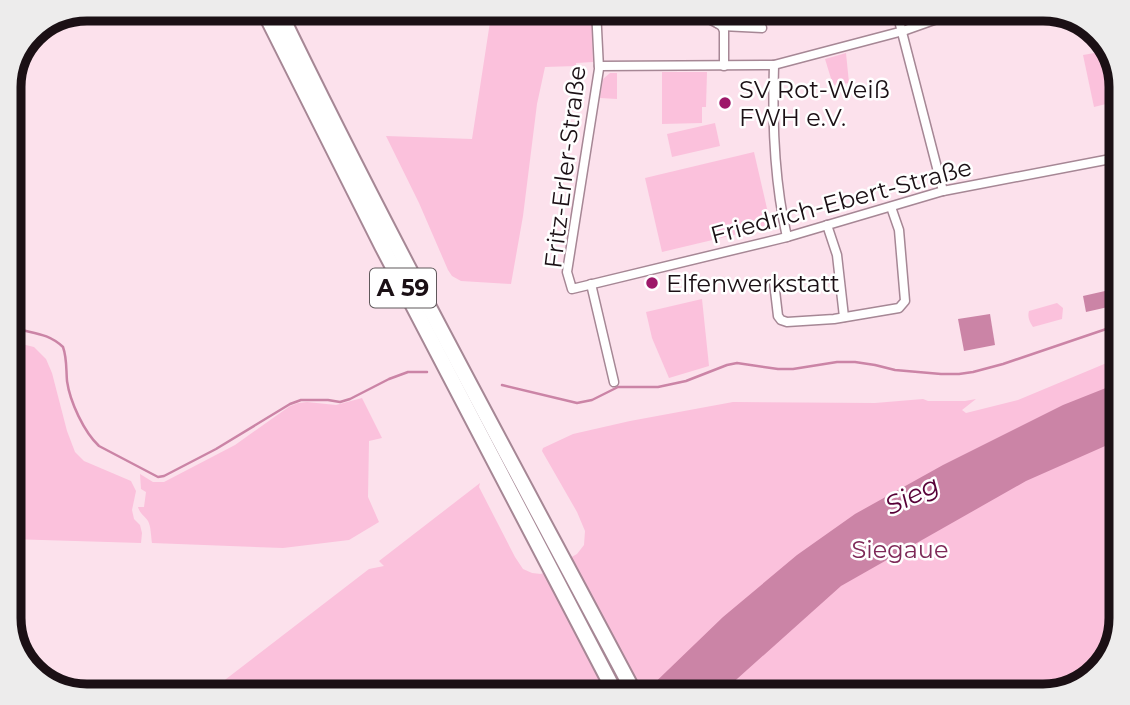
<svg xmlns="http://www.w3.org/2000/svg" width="1130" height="705" viewBox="0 0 1130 705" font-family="Montserrat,sans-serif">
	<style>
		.green { fill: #fbc1dc }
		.water { fill: #cb84a6 }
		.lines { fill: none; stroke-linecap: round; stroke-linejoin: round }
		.stream { stroke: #cb84a6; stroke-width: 2.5 }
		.minor-casing { stroke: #a68795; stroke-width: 11 }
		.motorway-casing { stroke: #a68795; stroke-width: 18 }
		.minor { stroke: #fff; stroke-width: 8 }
		.motorway { stroke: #fff; stroke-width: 14 }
		.poi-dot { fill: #9d1869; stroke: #fff; stroke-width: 2.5 }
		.labels { text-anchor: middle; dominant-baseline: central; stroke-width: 5; stroke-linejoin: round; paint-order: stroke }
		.shield { fill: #fff; stroke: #5f585b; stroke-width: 2 }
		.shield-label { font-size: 23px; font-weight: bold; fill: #1b1015 }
		.poi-label { font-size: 24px; fill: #1b1015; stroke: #fff; text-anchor: start }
		.street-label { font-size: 24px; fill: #1b1015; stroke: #fff }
		.park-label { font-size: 24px; fill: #7e2958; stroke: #fff }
		.water-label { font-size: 26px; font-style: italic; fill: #570037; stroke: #fff }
		.rim { fill: none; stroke: #1b1015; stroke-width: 9 }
	</style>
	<rect width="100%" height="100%" fill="#fce1ec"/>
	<g class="green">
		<path d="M492,9H591L593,62L576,63V66L545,67L537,104L523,216L511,284L461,281L452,276L448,270L419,203L386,136L472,139Z"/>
		<path d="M1100,52L1110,103L1094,107L1083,55Z"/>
		<path d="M846,53L849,83L833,85L825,59Z"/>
		<path d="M662,72H707L706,107H702V123L662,124Z"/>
		<path d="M610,73H617V99L600,98L603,79Z"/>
		<path d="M715,123L720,146L672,157L667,134Z"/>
		<path d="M754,152L771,226L662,252L645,178Z"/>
		<path d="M702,299L709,366L669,378L652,338L646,312Z"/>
		<path d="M1057,303L1063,308L1062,319L1033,327C1030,323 1027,316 1029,311Z"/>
		<path d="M9,341L34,347L46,359L52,373L67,431L75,452L84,461L131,481L136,491L132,510L134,519L140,525L142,533L141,543L9,539Z"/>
		<path d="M1121,357V618L1108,661L1082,686L1043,696H204L369,569L384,566L379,561L480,483L479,487L515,557L523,569L532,573L541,574L577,554L584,545L585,531L577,512L542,451L543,448L573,434L630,421L733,402L875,403L923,399L928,401H965L976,399L962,410L966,413L1018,400Z"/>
		<path d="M362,398L382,438L369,441L368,497L379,522L349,540L283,548L152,543C151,537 151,526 148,521C144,515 140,514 138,507H144L146,492L141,489L140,474L153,482H164L235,445L290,406L298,403L307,402L336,405Z"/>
	</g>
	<g class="water">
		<path d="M1105,291L1108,307L1086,312L1083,296Z"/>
		<path d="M990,314L995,345L964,351L958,319Z"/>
		<path d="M1121,382V439L1026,481L841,586L718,696H641L723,617L797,555L855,514L943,465L1063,405Z"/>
	</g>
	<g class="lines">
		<g class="stream">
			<path d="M9,326C29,334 46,331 63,347C67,358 66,369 67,381C70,402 84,432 99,446L158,477L164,476L216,449L290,404L301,400H328L340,402L350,399L389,379L408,372H427"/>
			<path d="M502,385L577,403L592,400L618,387H658L686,381L727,365L737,363L778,369H793L837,362H855L875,365L895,370L941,374H959L973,372L1003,364L1121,324"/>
		</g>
		<g class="minor-casing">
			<g id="minor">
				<path d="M596,9L599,69L567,272L572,289L787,237L943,191L1121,157"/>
				<path d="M706,9L709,19L717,23"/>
				<path d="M717,9V23L722,26L724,31V66"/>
				<path d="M896,9L943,191"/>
				<path d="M722,26L762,28"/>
				<path d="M774,65C772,123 774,181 787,237"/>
				<path d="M599,66L774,65L903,31L965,9"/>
				<path d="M827,225L837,255L844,317"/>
				<path d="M774,282L778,316L781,320L787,322L834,319L899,308L905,301L899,230L891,207"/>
				<path d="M591,284L614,382"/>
			</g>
		</g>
		<g class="motorway-casing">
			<g id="motorway">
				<path d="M263,9L382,246L617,696"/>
				<path d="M278,9C390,241 515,468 636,696"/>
			</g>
		</g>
		<use href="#minor" class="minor"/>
		<use href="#motorway" class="motorway"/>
	</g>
	<g class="poi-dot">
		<circle cx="725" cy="103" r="7"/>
		<circle cx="652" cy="283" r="7"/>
	</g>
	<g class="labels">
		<rect class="shield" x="370" y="268.5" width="66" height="39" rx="5"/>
		<g class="shield-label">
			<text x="403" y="288">A 59</text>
		</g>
		<g class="poi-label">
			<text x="739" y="89">SV Rot-Weiß<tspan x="739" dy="28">FWH e.V.</tspan></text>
			<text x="666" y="283">Elfenwerkstatt</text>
		</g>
		<g class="street-label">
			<text transform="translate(565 167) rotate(-83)">Fritz-Erler-Straße</text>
			<text transform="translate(841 201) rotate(-15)">Friedrich-Ebert-Straße</text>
		</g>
		<g class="park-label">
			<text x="900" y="549">Siegaue</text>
		</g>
		<g class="water-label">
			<text transform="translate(912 495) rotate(-26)">Sieg</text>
		</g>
	</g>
	<path d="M0 0H1130V705H0ZM87 21H1043A66 66 0 0 1 1109 87V618A66 66 0 0 1 1043 684H87A66 66 0 0 1 21 618V87A66 66 0 0 1 87 21Z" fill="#edecec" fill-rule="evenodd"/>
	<path class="rim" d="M87 21H1043A66 66 0 0 1 1109 87V618A66 66 0 0 1 1043 684H87A66 66 0 0 1 21 618V87A66 66 0 0 1 87 21Z"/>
</svg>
